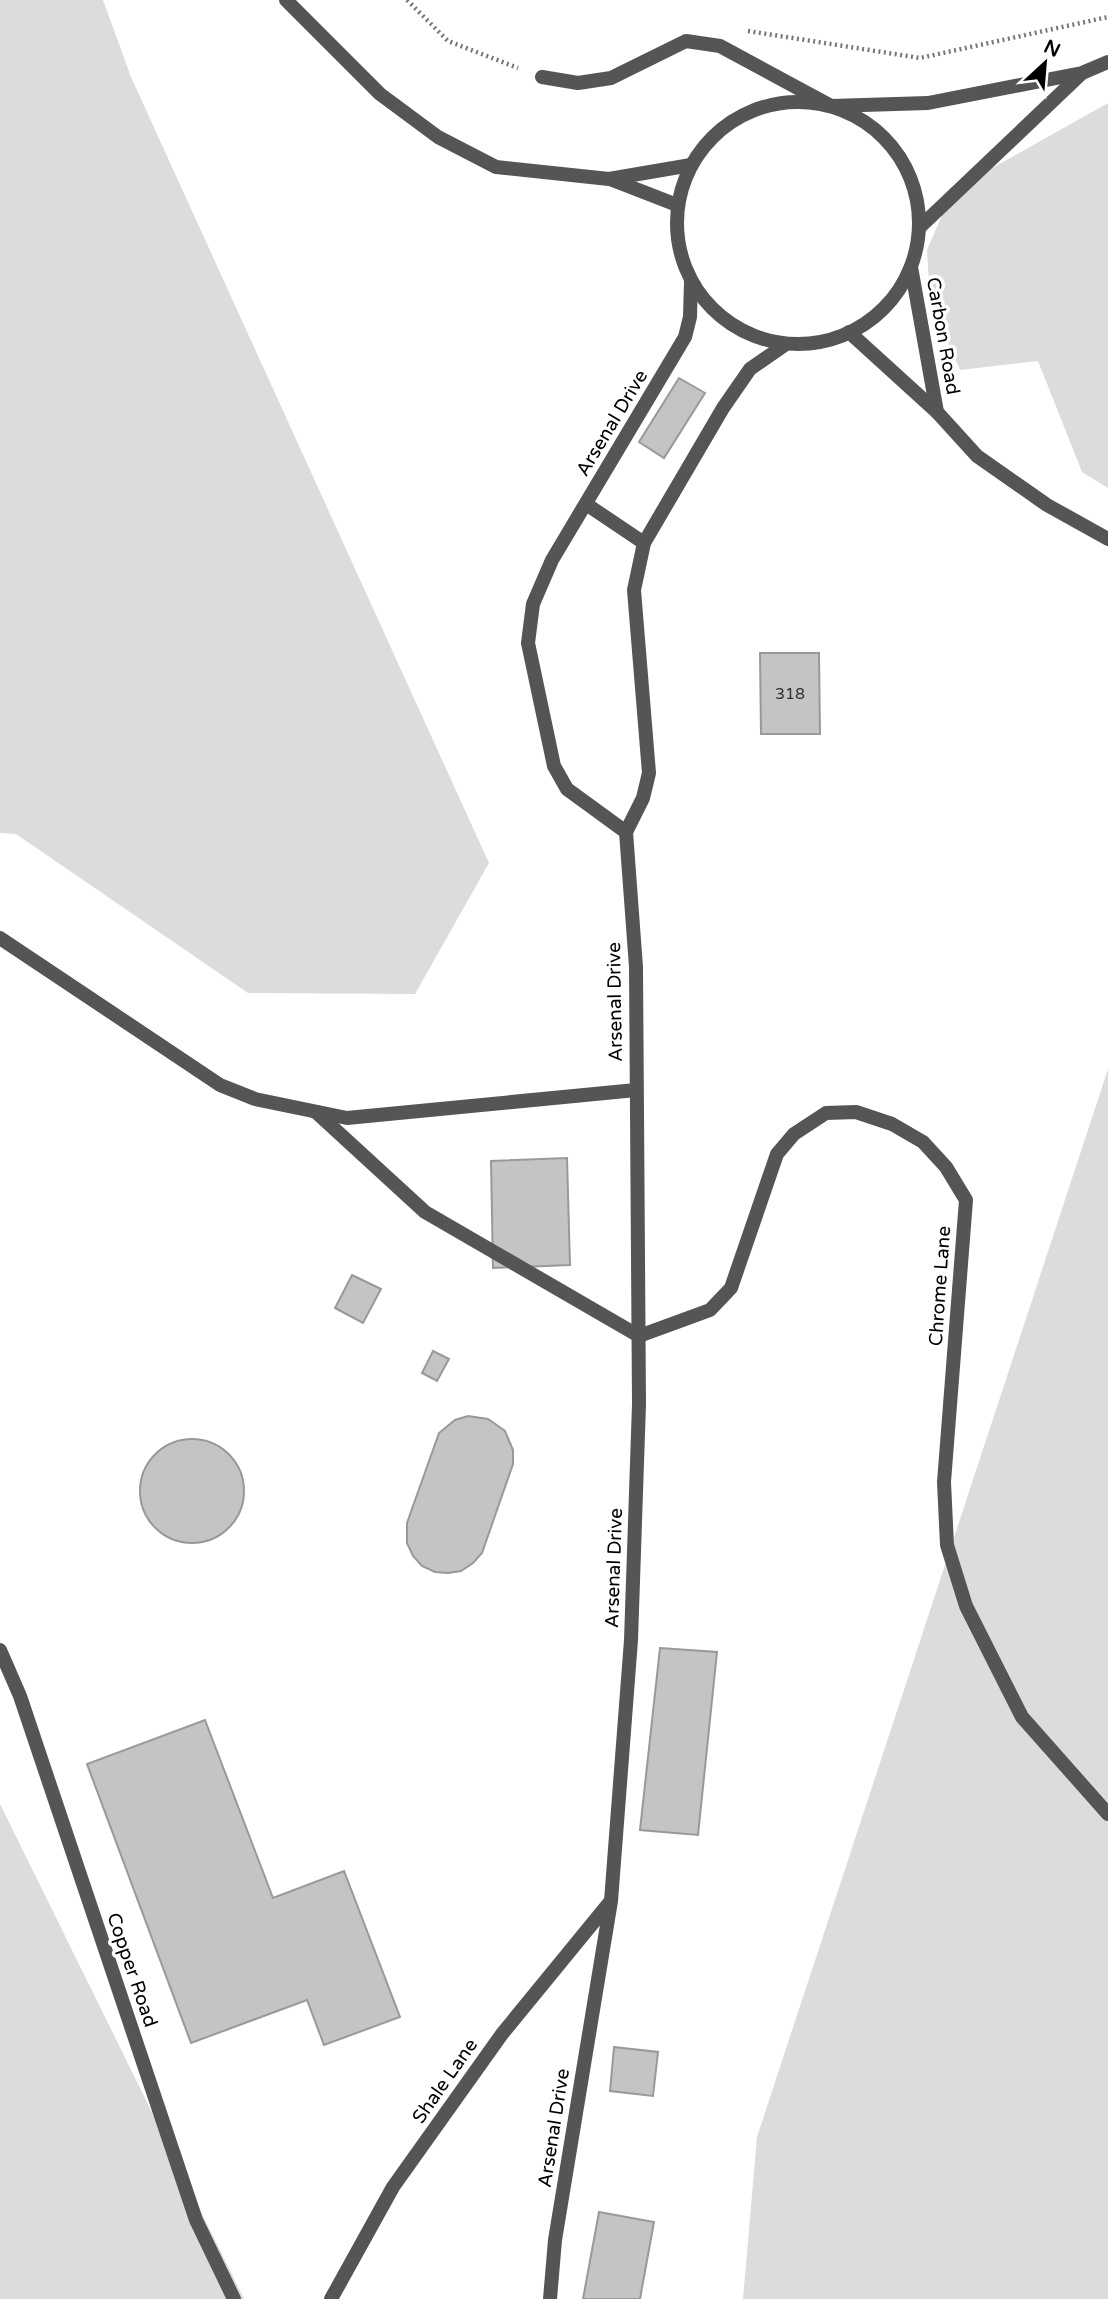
<svg xmlns="http://www.w3.org/2000/svg" width="1108" height="2299" viewBox="0 0 1108 2299" font-family="'Varela Round',sans-serif">
	<style>
		.green { fill: #dcdcdc }
		.building { fill: #c4c4c4; stroke: #999; stroke-width: 2 }
		.lines { fill: none; stroke-linecap: round; stroke-linejoin: round }
		.path { stroke: #777; stroke-width: 4.5; stroke-dasharray: 2 3.5; stroke-linecap: butt }
		.lane { stroke: #555; stroke-width: 14 }
		.labels { text-anchor: middle; dominant-baseline: central; stroke-width: 7; stroke-linejoin: round; paint-order: stroke }
		.number-label { font-size: 16px; fill: #313131 }
		.street-label { font-size: 19px; fill: #000; stroke: #fff }
	</style>
	<rect width="100%" height="100%" fill="#fff"/>
	<g class="green">
		<path d="M0,0H103L131,77L489,863L415,994L248,993L16,834L0,833Z"/>
		<path d="M1108,103V488L1082,472L1038,361L960,370L930,301L927,250L953,190Z"/>
		<path d="M1108,1069V2299H743L757,2137Z"/>
		<path d="M0,1804L244,2299H0Z"/>
	</g>
	<g class="building">
		<path d="M679,378L705,393L664,458L639,442Z"/>
		<path d="M760,653H819L820,734H761Z"/>
		<path d="M567,1158L570,1265L493,1268L491,1161Z"/>
		<path d="M352,1275L381,1289L363,1323L335,1308Z"/>
		<path d="M433,1351L449,1359L437,1381L422,1373Z"/>
		<path d="M468,1416L488,1419L505,1431L513,1450V1464L482,1553L473,1563L461,1571L448,1573L435,1572L422,1566L413,1556L407,1543V1523L439,1433L455,1420Z"/>
		<circle cx="192" cy="1491" r="52"/>
		<path d="M660,1648L717,1652L698,1835L640,1830Z"/>
		<path d="M205,1720L273,1898L344,1871L400,2017L324,2045L307,2000L191,2043L87,1764Z"/>
		<path d="M614,2047L658,2052L653,2096L610,2091Z"/>
		<path d="M599,2212L654,2222L640,2299H583Z"/>
	</g>
	<g class="lines">
		<g class="path">
			<path d="M407,0L448,41L518,68"/>
			<path d="M748,31L920,58L1108,17"/>
		</g>
		<g class="lane">
			<path d="M286,0L380,94L438,137L496,167L609,179L691,165"/>
			<path d="M542,77L578,83L611,78L686,41L720,46L831,106L928,103L1082,73L1108,62"/>
			<circle cx="798" cy="223" r="121"/>
			<path d="M610,179L677,205"/>
			<path d="M921,226L1081,74"/>
			<path d="M911,267L937,412"/>
			<path d="M849,332L937,412L977,456L1047,505L1108,539"/>
			<path d="M586,504L644,543"/>
			<path d="M626,832L643,798L649,773L634,590L644,543L723,408L750,369L786,344"/>
			<path d="M0,938L220,1085L255,1099L347,1118L636,1090"/>
			<path d="M316,1112L425,1212L639,1336L710,1310L731,1288L777,1154L794,1134L826,1113L856,1112L892,1124L923,1142L946,1167L966,1200L944,1482L947,1545L966,1606L1022,1717L1108,1814"/>
			<path d="M0,1650L20,1696L196,2220L234,2299"/>
			<path d="M331,2299L393,2187L502,2034L610,1902"/>
			<path d="M550,2299L555,2240L611,1901L631,1640L639,1404L636,967L626,832L567,789L554,766L528,643L533,604L552,560L685,337L690,317L691,282"/>
		</g>
	</g>
	<g class="labels">
		<g class="number-label">
			<text x="790" y="694">318</text>
		</g>
		<g class="street-label">
			<text transform="translate(943 336) rotate(80)">Carbon Road</text>
			<text transform="translate(612 423) rotate(-59)">Arsenal Drive</text>
			<text transform="translate(615 1002) rotate(-91)">Arsenal Drive</text>
			<text transform="translate(940 1286) rotate(-86)">Chrome Lane</text>
			<text transform="translate(614 1568) rotate(-88)">Arsenal Drive</text>
			<text transform="translate(132 1970) rotate(71)">Copper Road</text>
			<text transform="translate(445 2081) rotate(-55)">Shale Lane</text>
			<text transform="translate(554 2128) rotate(-81)">Arsenal Drive</text>
		</g>
	</g>
	<g transform="translate(1045 63) rotate(26)" stroke="#ffffff" stroke-width="5" paint-order="stroke">
	<path d="M0-5L12 26L0 18L-12 26Z" fill="#000000"/>
	<text y="-10" font-size="19" font-weight="bold" text-anchor="middle" fill="#000000">N</text>
	</g>
</svg>
